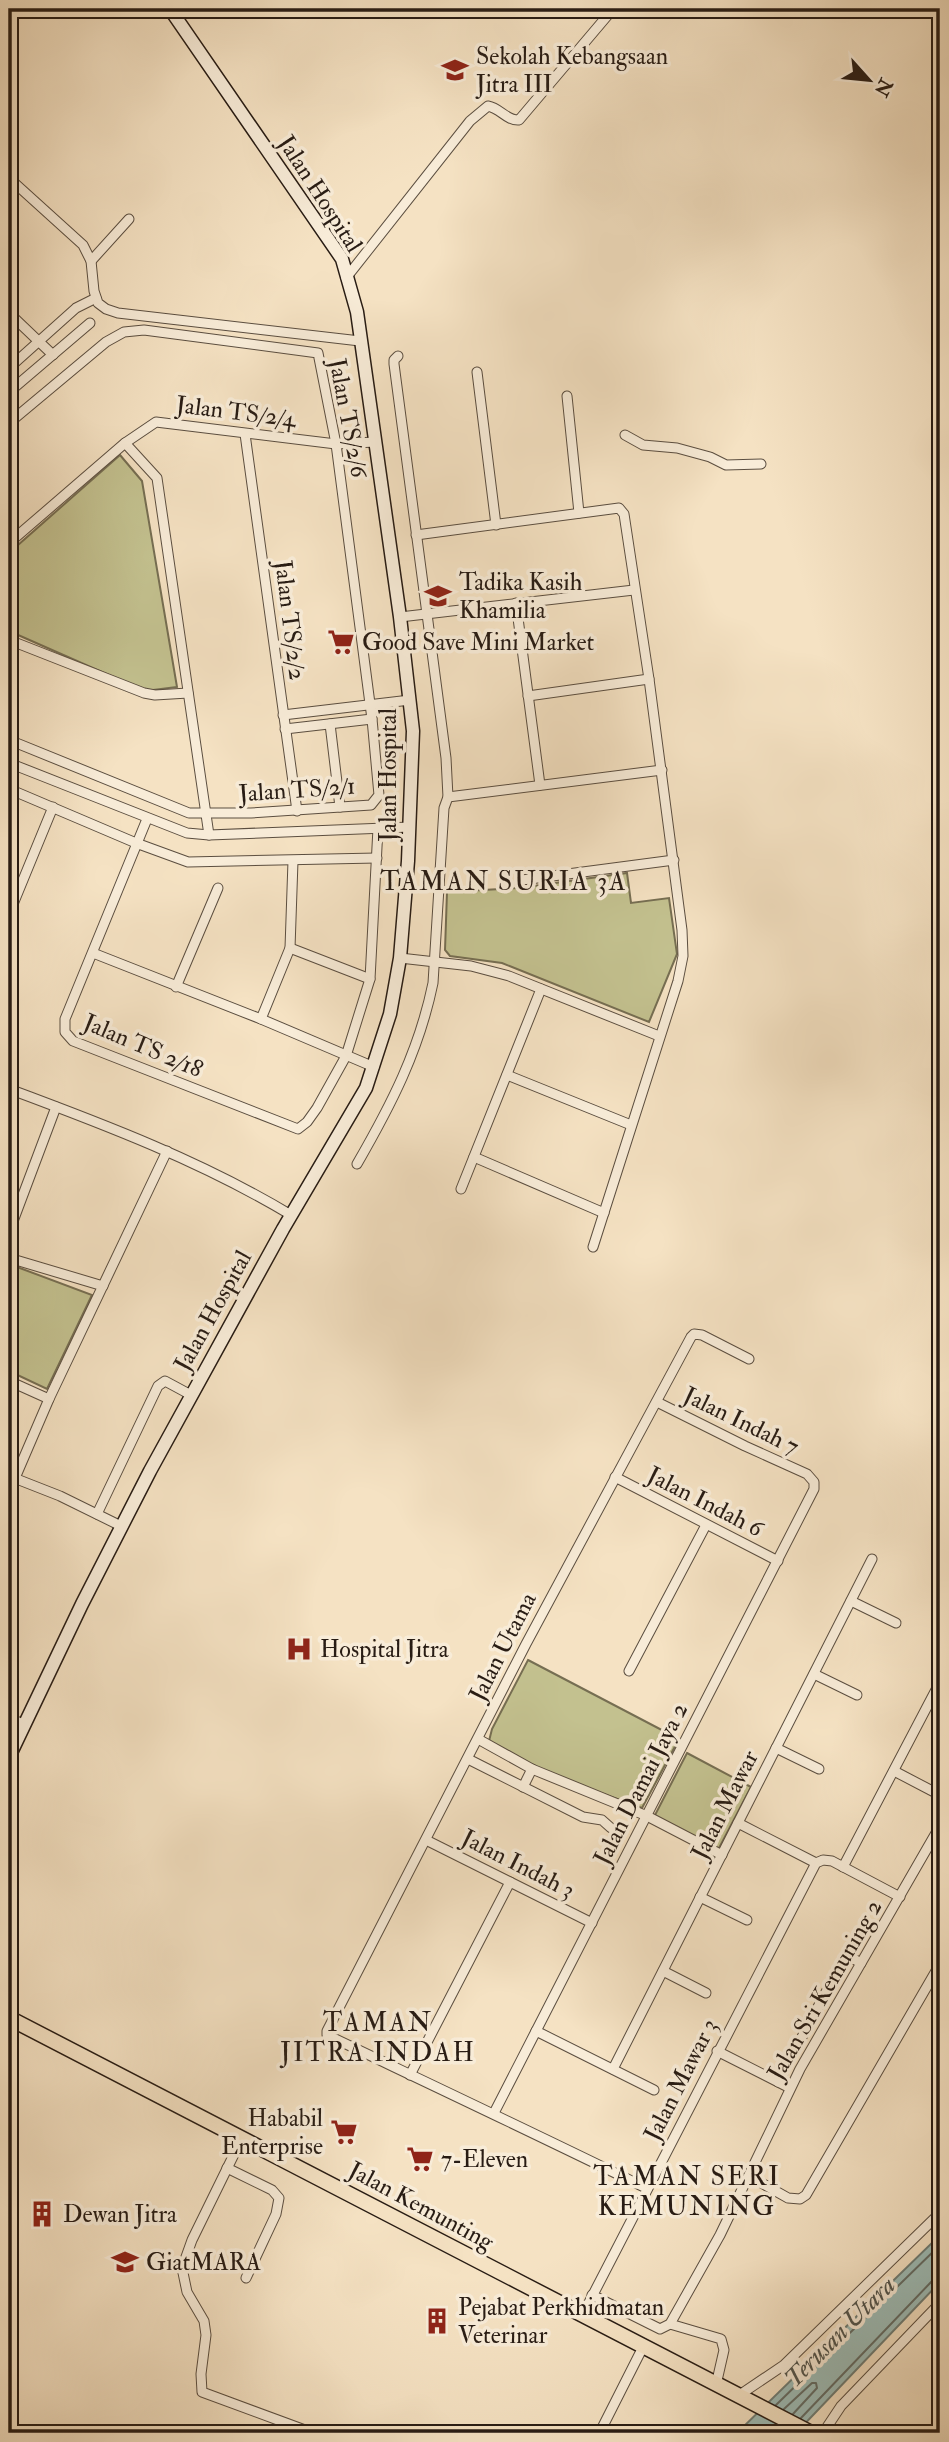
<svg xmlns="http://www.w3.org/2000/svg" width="949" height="2442" viewBox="0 0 949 2442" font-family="'IM FELL Double Pica',serif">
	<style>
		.green { fill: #c3c18f; stroke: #766e52; stroke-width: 2 }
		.water { fill: #9dbdb8; stroke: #6e7d76; stroke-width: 2 }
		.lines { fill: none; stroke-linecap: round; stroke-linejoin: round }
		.shore { stroke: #626c66; stroke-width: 2 }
		.street-casing { stroke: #5b4e40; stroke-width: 11 }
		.secondary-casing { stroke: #281c14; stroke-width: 15 }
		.primary-casing { stroke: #281c14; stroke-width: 17 }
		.street { stroke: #f8ecd8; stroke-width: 9 }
		.secondary { stroke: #f8ecd8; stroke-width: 12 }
		.primary { stroke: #f5e2c3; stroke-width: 14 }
		.labels { text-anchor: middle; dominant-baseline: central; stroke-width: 7; stroke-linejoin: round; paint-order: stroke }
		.poi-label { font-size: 24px; fill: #281c14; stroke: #f8ecd8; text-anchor: start }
		.street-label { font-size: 24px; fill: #281c14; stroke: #f8ecd8 }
		.neighbourhood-label { font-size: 26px; letter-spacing: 2px; fill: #281c14; stroke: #f8ecd8 }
		.water-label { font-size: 26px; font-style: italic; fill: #51544d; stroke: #f8ecd8 }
	</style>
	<rect width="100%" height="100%" fill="#f5e2c3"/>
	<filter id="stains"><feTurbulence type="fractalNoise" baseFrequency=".00286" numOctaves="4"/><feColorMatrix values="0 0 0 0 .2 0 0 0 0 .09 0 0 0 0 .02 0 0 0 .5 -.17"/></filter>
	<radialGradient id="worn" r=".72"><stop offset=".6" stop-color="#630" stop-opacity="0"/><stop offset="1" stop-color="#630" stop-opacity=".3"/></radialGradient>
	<g class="green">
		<path d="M120,455L142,481L177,687L145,691L9,631V553Z"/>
		<path d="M627,873L631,903L669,898L677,954L649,1022L502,963L450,956L445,950L447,892L519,888Z"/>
		<path d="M9,1264L92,1295L47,1389L9,1371Z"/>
		<path d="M528,1660L679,1739L642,1808L551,1775L489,1741L492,1729Z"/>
		<path d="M687,1753L751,1787L718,1850L654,1817Z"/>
	</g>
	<path class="water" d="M940,2235V2282L796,2433H737Z"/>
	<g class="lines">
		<g class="shore">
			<path d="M776,2405L940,2245"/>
			<path d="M784,2409L812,2383H816L817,2388L793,2414"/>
			<path d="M801,2418L933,2280L940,2277"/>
		</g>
		<g class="street-casing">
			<g id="street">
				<path d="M9,178L83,245L91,261L94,291L98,303L106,309L118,313L360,341"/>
				<path d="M91,261L129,219"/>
				<path d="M346,278L470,121L488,106C500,108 507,121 519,120L613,9"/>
				<path d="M9,313L53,355"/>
				<path d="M9,368L76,308L96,298"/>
				<path d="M477,372L496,525"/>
				<path d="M9,392L90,323"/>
				<path d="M567,396L579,513"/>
				<path d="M9,423L106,342L124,332L144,330L318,353L336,444L372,719L379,795L371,805L251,813H189L9,740"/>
				<path d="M245,434L297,811"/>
				<path d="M625,435L643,445L677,448L710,457L726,465L761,464"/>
				<path d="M125,443L157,478L209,835"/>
				<path d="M416,535L619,508L624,514L649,679L682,930L683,956L678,981L593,1247"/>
				<path d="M9,543L125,443L156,422L336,444L375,442"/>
				<path d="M516,603L540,785"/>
				<path d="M400,617L634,590"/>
				<path d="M9,640L144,693L155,695L188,693"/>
				<path d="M528,696L649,679"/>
				<path d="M283,715L410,700"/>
				<path d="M330,724L340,807"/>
				<path d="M285,729L372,719"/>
				<path d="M9,763L187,833L209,835L410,827"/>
				<path d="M9,789L136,843L188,862L377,858"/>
				<path d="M448,797L662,770"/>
				<path d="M147,819L65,1019V1032L73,1041L298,1129L307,1122L317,1108L346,1056L370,979L378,828"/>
				<path d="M522,880L674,860"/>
				<path d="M9,914L53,807"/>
				<path d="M290,948L370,979"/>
				<path d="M93,953L261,1019L374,1067"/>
				<path d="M400,958L471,966L509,976L659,1036"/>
				<path d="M176,987L218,888"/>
				<path d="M261,1019L290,948L293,861"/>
				<path d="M507,1075L631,1125"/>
				<path d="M9,1089C106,1125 203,1162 291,1215"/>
				<path d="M474,1157L604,1213"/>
				<path d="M357,1164C391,1105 419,1051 433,983L444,808L448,797L446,758L394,364V360L398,356"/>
				<path d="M461,1189L541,989"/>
				<path d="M9,1232L56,1107"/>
				<path d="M9,1258L103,1286"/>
				<path d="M9,1381L49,1399"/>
				<path d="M9,1476L60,1496L121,1526"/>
				<path d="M615,1477L778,1561"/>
				<path d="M9,1492L49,1399L167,1151"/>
				<path d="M97,1514L158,1386L165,1381L191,1395"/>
				<path d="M851,1601L896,1623"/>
				<path d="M629,1671L706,1525"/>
				<path d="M814,1674L857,1695"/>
				<path d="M9,1717L24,1725"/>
				<path d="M478,1739L532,1769L647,1816L722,1855"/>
				<path d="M776,1748L819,1769"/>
				<path d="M468,1759L583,1817L602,1820L611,1828"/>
				<path d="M894,1771L940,1795"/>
				<path d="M523,1787L532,1769"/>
				<path d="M738,1823L816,1863"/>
				<path d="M426,1840L592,1923"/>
				<path d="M843,1867L940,1682"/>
				<path d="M700,1897L747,1920"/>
				<path d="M663,1971L706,1993"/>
				<path d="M536,2031L654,2090"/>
				<path d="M717,2051L790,2088"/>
				<path d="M613,2069L872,1559"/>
				<path d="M410,2075L510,1882"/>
				<path d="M778,2082L843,1960L850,1957L861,1963"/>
				<path d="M494,2113L814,1489V1482L807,1474L745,1446L657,1402"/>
				<path d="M242,2138L192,2240L182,2268L187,2292L204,2321L206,2335L201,2374L202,2392L313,2433"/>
				<path d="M227,2168L272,2190L279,2198L276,2214L246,2278"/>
				<path d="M749,2176L788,2198L800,2199L806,2195L940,1964"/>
				<path d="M646,2188C540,2136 434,2086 327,2035V2031L526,1644L691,1337L694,1334L702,1335L749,1359"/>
				<path d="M592,2295L660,2329L670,2324L720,2235L800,2069L940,1826"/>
				<path d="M582,2316L816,1863L823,1860L832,1861L900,1897"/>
				<path d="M670,2324L721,2339L724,2350L716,2385"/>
				<path d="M738,2396L784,2365L940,2213"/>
				<path d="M608,2433L601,2430L643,2347"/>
				<path d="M823,2433L841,2406L940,2303"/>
			</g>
		</g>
		<g class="secondary-casing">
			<path id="secondary" d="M9,1757L82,1604L150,1471L283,1229L366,1088L390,1014L400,958L408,861L413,731L400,617L357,312L342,259L170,9"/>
		</g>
		<g class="primary-casing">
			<path id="primary" d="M9,2018L811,2433"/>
		</g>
		<use href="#street" class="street"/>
		<use href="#secondary" class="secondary"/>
		<use href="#primary" class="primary"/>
	</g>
	<defs>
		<g id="school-bare" transform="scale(2.1)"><path d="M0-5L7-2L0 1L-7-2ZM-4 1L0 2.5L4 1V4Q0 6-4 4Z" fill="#8f2418" stroke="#f8ecd8" stroke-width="2.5" paint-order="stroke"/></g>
		<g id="supermarket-bare" transform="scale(2.1)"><path d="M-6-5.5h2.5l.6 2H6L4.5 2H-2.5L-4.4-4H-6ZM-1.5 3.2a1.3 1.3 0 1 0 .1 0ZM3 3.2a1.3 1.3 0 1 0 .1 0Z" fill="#8f2418" stroke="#f8ecd8" stroke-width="2.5" paint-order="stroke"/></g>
		<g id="hospital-bare" transform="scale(2.1)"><path d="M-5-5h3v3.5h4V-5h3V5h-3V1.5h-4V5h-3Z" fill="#8f2418" stroke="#f8ecd8" stroke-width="2.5" paint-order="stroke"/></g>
		<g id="building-bare" transform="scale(2.1)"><path d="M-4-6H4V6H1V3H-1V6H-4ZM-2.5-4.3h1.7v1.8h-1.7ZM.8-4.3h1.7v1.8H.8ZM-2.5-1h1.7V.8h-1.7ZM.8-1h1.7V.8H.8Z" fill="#8f2418" stroke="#f8ecd8" stroke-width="2.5" paint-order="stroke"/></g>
		<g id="university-bare" transform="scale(2.1)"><path d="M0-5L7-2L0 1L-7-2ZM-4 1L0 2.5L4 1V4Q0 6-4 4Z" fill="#8f2418" stroke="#f8ecd8" stroke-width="2.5" paint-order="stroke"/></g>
	</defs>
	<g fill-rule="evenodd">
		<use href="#school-bare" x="455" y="70"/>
		<use href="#school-bare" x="438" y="596"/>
		<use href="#supermarket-bare" x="341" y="642"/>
		<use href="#hospital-bare" x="299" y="1649"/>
		<use href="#supermarket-bare" x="344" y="2132"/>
		<use href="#supermarket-bare" x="420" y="2159"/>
		<use href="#building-bare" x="42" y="2214"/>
		<use href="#university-bare" x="125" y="2262"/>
		<use href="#building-bare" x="437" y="2321"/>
	</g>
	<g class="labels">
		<g class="poi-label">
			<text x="476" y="56">Sekolah Kebangsaan<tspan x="476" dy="28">Jitra III</tspan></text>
			<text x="459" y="582">Tadika Kasih<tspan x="459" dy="28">Khamilia</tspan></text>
			<text x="362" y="642">Good Save Mini Market</text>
			<text x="320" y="1649">Hospital Jitra</text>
			<text x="323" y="2118" text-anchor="end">Hababil<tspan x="323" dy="28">Enterprise</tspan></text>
			<text x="441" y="2159">7-Eleven</text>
			<text x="63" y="2214">Dewan Jitra</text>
			<text x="146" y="2262">GiatMARA</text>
			<text x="458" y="2307">Pejabat Perkhidmatan<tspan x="458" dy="28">Veterinar</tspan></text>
		</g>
		<g class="street-label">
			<text transform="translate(320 194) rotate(57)">Jalan Hospital</text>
			<text transform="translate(236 412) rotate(7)">Jalan TS/2/4</text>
			<text transform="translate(348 418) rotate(79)">Jalan TS/2/6</text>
			<text transform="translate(290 620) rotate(83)">Jalan TS/2/2</text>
			<text transform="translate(388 775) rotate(-90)">Jalan Hospital</text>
			<text transform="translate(297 790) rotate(-4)">Jalan TS/2/1</text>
			<text transform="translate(143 1046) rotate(23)">Jalan TS 2/18</text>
			<text transform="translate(213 1311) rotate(-61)">Jalan Hospital</text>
			<text transform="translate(741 1421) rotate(26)">Jalan Indah 7</text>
			<text transform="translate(705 1502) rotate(27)">Jalan Indah 6</text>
			<text transform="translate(503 1647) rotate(-63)">Jalan Utama</text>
			<text transform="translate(641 1784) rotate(-63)">Jalan Damai Jaya 2</text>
			<text transform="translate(725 1805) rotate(-63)">Jalan Mawar</text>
			<text transform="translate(518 1864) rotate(27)">Jalan Indah 3</text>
			<text transform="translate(825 1990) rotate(-60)">Jalan Sri Kemuning 2</text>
			<text transform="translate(681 2080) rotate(-63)">Jalan Mawar 3</text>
			<text transform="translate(421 2206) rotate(28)">Jalan Kemunting</text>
		</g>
		<g class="neighbourhood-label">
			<text x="504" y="882">TAMAN SURIA 3A</text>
			<text x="378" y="2023">TAMAN<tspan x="378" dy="30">JITRA INDAH</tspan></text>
			<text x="687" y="2177">TAMAN SERI<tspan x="687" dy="30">KEMUNING</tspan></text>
		</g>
		<g class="water-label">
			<text transform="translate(840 2332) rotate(-45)">Terusan Utara</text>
		</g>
	</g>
	<rect width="949" height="2442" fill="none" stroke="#f5e2c3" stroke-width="35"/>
	<rect x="10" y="10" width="928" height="2421" fill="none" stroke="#281c14" stroke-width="3.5"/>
	<rect x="18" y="18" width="914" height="2407" fill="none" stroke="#281c14" stroke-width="2"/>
	<g transform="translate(869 80) rotate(117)" stroke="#f8ecd8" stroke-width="5" paint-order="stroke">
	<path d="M0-5L12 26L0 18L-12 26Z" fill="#281c14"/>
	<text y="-10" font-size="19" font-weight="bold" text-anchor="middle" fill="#281c14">N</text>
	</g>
	<rect width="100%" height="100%" filter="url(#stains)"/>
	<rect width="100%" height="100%" fill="url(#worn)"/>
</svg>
